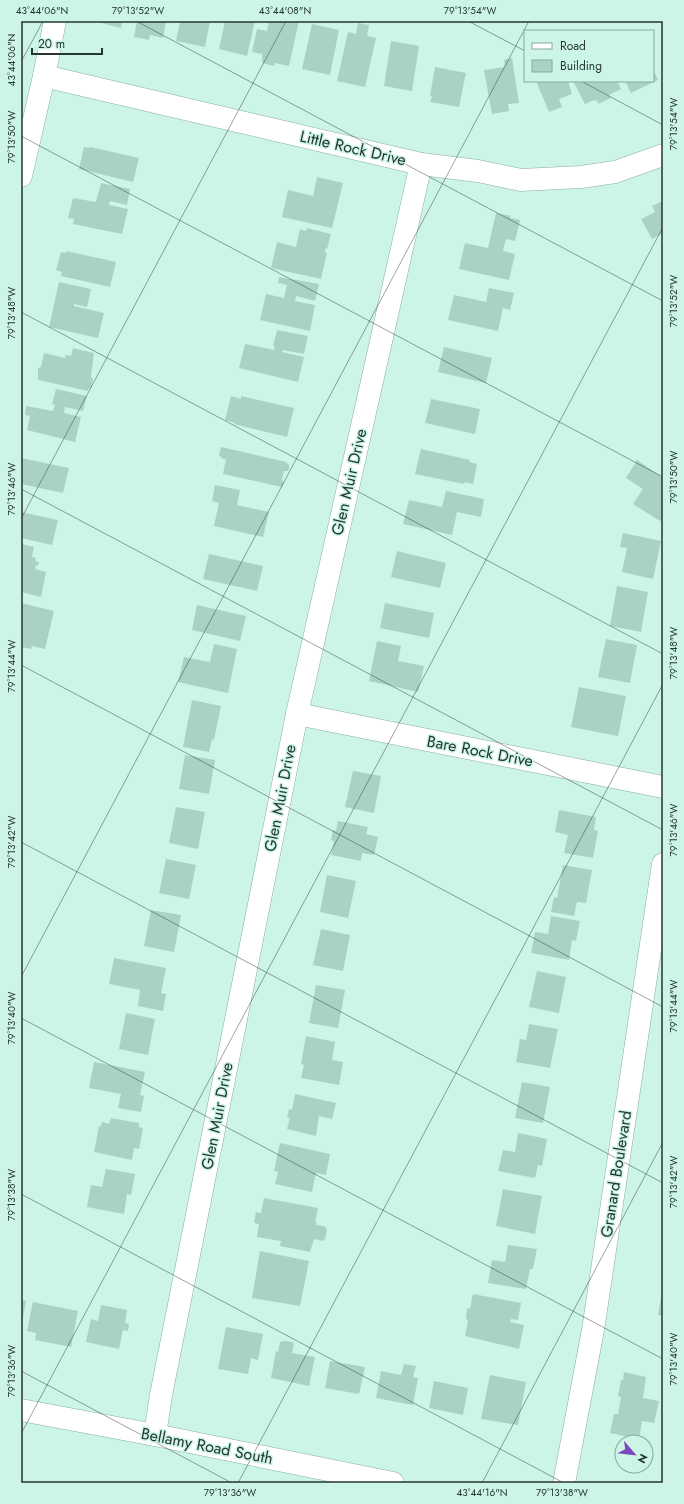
<svg xmlns="http://www.w3.org/2000/svg" width="684" height="1504" viewBox="0 0 684 1504" font-family="Jost,sans-serif">
	<style>
		.building { fill: #aad2c4 }
		.lines { fill: none; stroke-linecap: round; stroke-linejoin: round }
		.street-casing { stroke: #88afa1; stroke-width: 23 }
		.street { stroke: #fff; stroke-width: 22 }
		.ticks { fill: none; stroke: #253530; stroke-width: 1; stroke-opacity: 0.45 }
		.labels { text-anchor: middle; dominant-baseline: central; stroke-width: 3; stroke-linejoin: round; paint-order: stroke }
		.street-label { font-size: 16px; fill: #253530; stroke: #ccf5e6 }
		.neatline { fill: none; stroke: #253530; stroke-width: 1.5 }
		.ticks-label { font-size: 10px; text-anchor: middle; fill: #253530 }
	</style>
	<rect width="100%" height="100%" fill="#ccf5e6"/>
	<g class="building">
		<path d="M94,21H122L121,28Z"/>
		<path d="M137,21H166L163,38L150,35L149,40L134,37Z"/>
		<path d="M180,21H210L205,47L176,41Z"/>
		<path d="M225,21H255L247,56L219,49Z"/>
		<path d="M269,21H299L289,66L275,63L274,66L262,63V54L252,52L257,29L267,31Z"/>
		<path d="M358,23L369,25L367,36L376,38L365,87L337,81L348,32L356,34Z"/>
		<path d="M312,24L339,30L330,75L302,69Z"/>
		<path d="M391,41L419,46L412,91L384,86Z"/>
		<path d="M512,58L519,103L508,104L509,111L492,114L484,70L505,67L504,60Z"/>
		<path d="M435,67L466,73L459,107L430,102L432,96H430Z"/>
		<path d="M653,69L658,80L631,93L625,81H653Z"/>
		<path d="M536,81H568L572,94L559,99L562,107L549,112Z"/>
		<path d="M573,81H617L621,89L609,95L611,98L598,104L597,100L594,101V100L585,104Z"/>
		<path d="M84,147L89,148L90,147L139,158L133,182L79,169Z"/>
		<path d="M317,177L343,183L332,228L282,217L288,190L313,196Z"/>
		<path d="M101,183L130,189L127,205L110,201L109,205L128,209L122,234L73,224L74,219L68,218L73,198L96,202Z"/>
		<path d="M663,201V233L652,239L641,219L655,212L652,206Z"/>
		<path d="M496,213L511,216L510,218L520,220L515,241L506,239L503,251L515,254L509,280L459,269L465,243L488,248Z"/>
		<path d="M307,228L331,234L327,249L325,248V252L327,253L321,279L271,268L277,242L296,247L300,229L306,231Z"/>
		<path d="M66,251L116,262L110,287L61,276L62,272L56,270L61,252L66,253Z"/>
		<path d="M279,277L319,284L315,301L296,296L295,301L315,305L310,331L260,320L266,294L284,298L287,285L278,283Z"/>
		<path d="M59,282L91,289L87,307L74,304V306L104,313L98,338L49,327Z"/>
		<path d="M489,288L514,293L510,310L503,308L498,331L448,320L454,295L486,302Z"/>
		<path d="M277,330L308,336L304,354L283,350L282,352L304,357L298,382L239,368L245,344L274,350L275,347L273,346Z"/>
		<path d="M444,347L492,358L486,383L438,372Z"/>
		<path d="M73,348L94,353L91,377L93,379L91,388L88,389V391L38,380V368L41,367L44,353L65,358L66,355L71,356Z"/>
		<path d="M56,389L87,396L83,411L65,407L64,413L81,417L75,442L27,430L30,416L25,415L26,406L53,411L55,405L52,404Z"/>
		<path d="M231,396L241,399V396L294,408L287,437L234,424L235,423L225,420Z"/>
		<path d="M431,399L480,409L475,434L425,423Z"/>
		<path d="M221,447L286,462L289,465V468L288,471H284L282,480L284,483L282,487L223,474L226,459H223L219,455Z"/>
		<path d="M421,449L470,460L469,462L477,464L473,484L465,482L464,484L415,474Z"/>
		<path d="M21,458L69,468L63,493L21,484Z"/>
		<path d="M637,460L663,478V517L660,521L633,504L643,489L626,478Z"/>
		<path d="M215,485L240,490L237,505L269,512L263,537L214,526L219,503L212,501Z"/>
		<path d="M446,491L484,499L481,517L457,512L452,535L403,524L409,500L442,507Z"/>
		<path d="M21,512L58,520L52,545L21,538Z"/>
		<path d="M623,533L661,541L653,579L622,572L627,548L620,547Z"/>
		<path d="M21,544L34,547L32,557L36,558L35,561L39,562L38,566L36,565L35,569L46,572L41,597L21,592Z"/>
		<path d="M397,551L446,563L440,588L391,577Z"/>
		<path d="M209,554L263,566L257,591L203,579Z"/>
		<path d="M617,586L648,592L641,632L610,626Z"/>
		<path d="M21,603L54,611L45,649L32,646L31,649L21,647Z"/>
		<path d="M385,603L434,613L429,638L380,628Z"/>
		<path d="M197,605L246,616L240,641L192,630Z"/>
		<path d="M606,639L637,645L630,683L598,677Z"/>
		<path d="M377,641L401,646L398,661L424,666L418,692L369,681Z"/>
		<path d="M214,644L237,649L228,693L178,682L184,657L210,662Z"/>
		<path d="M579,687L626,696L618,736L571,727Z"/>
		<path d="M192,700L221,706L214,740L212,739L209,752L183,747Z"/>
		<path d="M185,755L215,760L209,794L179,789Z"/>
		<path d="M353,771L381,776L374,813L345,807Z"/>
		<path d="M176,807L205,812L198,849L169,843Z"/>
		<path d="M559,810L596,817L594,830L598,831L593,858L564,853L568,835L555,832Z"/>
		<path d="M338,821L368,827L366,834L378,837L374,855L362,853L361,861L331,855L334,841L331,840L333,830L336,831Z"/>
		<path d="M166,859L196,865L189,899L159,893Z"/>
		<path d="M563,865L592,870L586,903L577,902L574,916L551,912L554,897L557,898Z"/>
		<path d="M327,875L356,881L348,918L320,912Z"/>
		<path d="M151,910L181,915L174,952L144,946Z"/>
		<path d="M551,916L580,921L576,941L572,940L569,960L531,953L535,932L548,934Z"/>
		<path d="M321,929L350,935L343,971L313,965Z"/>
		<path d="M114,958L166,968L161,993L166,994L163,1011L138,1006L140,990L109,984Z"/>
		<path d="M537,971L566,977L559,1013L529,1007Z"/>
		<path d="M316,985L345,990L338,1028L309,1023Z"/>
		<path d="M126,1013L155,1019L148,1055L119,1049Z"/>
		<path d="M529,1024L558,1029L550,1068L516,1062L520,1039L526,1040Z"/>
		<path d="M306,1036L335,1042L332,1060L343,1062L339,1085L301,1078L304,1065L301,1064Z"/>
		<path d="M94,1062L145,1072L140,1095L144,1096L141,1112L118,1108L121,1094L89,1088Z"/>
		<path d="M522,1082L550,1087L543,1123L515,1118Z"/>
		<path d="M295,1094L336,1103L332,1119L319,1116L316,1136L287,1129L290,1118H287L289,1109L292,1110Z"/>
		<path d="M111,1118L139,1123V1127L143,1128L139,1149L134,1148L132,1160L94,1152L99,1126L101,1127L102,1122L109,1124Z"/>
		<path d="M518,1133L547,1139L542,1166L538,1165L535,1178L498,1171L503,1150L515,1152Z"/>
		<path d="M280,1143L330,1154L326,1175L316,1173L312,1192L275,1184L278,1172L274,1171Z"/>
		<path d="M106,1169L135,1174L131,1195L127,1194L124,1214L87,1207L91,1185L102,1187Z"/>
		<path d="M503,1189L542,1196L535,1234L496,1226Z"/>
		<path d="M264,1198L318,1208L315,1222H317L316,1225L324,1226L327,1229L325,1239L322,1241L314,1239L310,1252L280,1246L281,1241L257,1237L259,1224L254,1223L256,1212L261,1213Z"/>
		<path d="M508,1245L537,1249L533,1269H530L526,1289L488,1283L492,1260L505,1262Z"/>
		<path d="M260,1251L309,1261L300,1306L252,1298Z"/>
		<path d="M662,1292H663V1316L658,1315Z"/>
		<path d="M473,1294L521,1303L518,1320L511,1319L510,1322L524,1325L519,1349L465,1336L468,1321L466,1318L467,1309L470,1308Z"/>
		<path d="M21,1300L26,1301L22,1322H21Z"/>
		<path d="M33,1302L78,1311L71,1347L35,1340L36,1333L27,1331Z"/>
		<path d="M101,1305L127,1310L125,1323L129,1324L128,1331L123,1330L119,1349L86,1342L91,1319L98,1321Z"/>
		<path d="M226,1327L263,1334L258,1360L251,1358L248,1374L218,1369Z"/>
		<path d="M283,1341L292,1342L294,1344L292,1353L315,1357L309,1386L271,1378L276,1351L278,1352L280,1342Z"/>
		<path d="M330,1361L365,1367L359,1394L325,1388Z"/>
		<path d="M404,1364L416,1366L413,1377L418,1378L413,1405L376,1398L381,1371L401,1375Z"/>
		<path d="M624,1372L646,1377L643,1398L659,1401L654,1423L642,1421L639,1439L610,1433L614,1414H618L621,1397L618,1396L621,1380H623Z"/>
		<path d="M490,1375L526,1382L518,1425L481,1419Z"/>
		<path d="M434,1381L468,1388L463,1415L429,1408Z"/>
	</g>
	<g class="lines">
		<g class="street-casing">
			<g id="street">
				<path d="M44,76L421,164L478,171L521,180L581,177L615,172L663,155"/>
				<path d="M21,176L44,76L55,21"/>
				<path d="M297,714L663,787"/>
				<path d="M21,1410L155,1435L393,1483"/>
				<path d="M155,1435L161,1395L297,714L421,164"/>
				<path d="M564,1483L593,1330L663,864"/>
			</g>
		</g>
		<use href="#street" class="street"/>
	</g>
	<path class="ticks" d="M136,21L663,301M468,21L525,51M21,62L43,21M581,81L663,125M21,136L663,477M21,312L663,654M21,489L663,830M21,519L286,21M21,665L663,1007M21,842L663,1183M21,977L529,21M21,1018L663,1359M21,1194L564,1483M21,1371L232,1483M21,1434L663,227M238,1483L663,684M482,1483L663,1142"/>
	<g class="labels">
		<g class="street-label">
			<text transform="translate(353 148) rotate(13)">Little Rock Drive</text>
			<text transform="translate(349 482) rotate(-77)">Glen Muir Drive</text>
			<text transform="translate(480 751) rotate(11)">Bare Rock Drive</text>
			<text transform="translate(280 798) rotate(-79)">Glen Muir Drive</text>
			<text transform="translate(217 1116) rotate(-79)">Glen Muir Drive</text>
			<text transform="translate(616 1174) rotate(-81)">Granard Boulevard</text>
			<text transform="translate(207 1446) rotate(11)">Bellamy Road South</text>
		</g>
	</g>
	<rect width="684" height="1504" fill="none" stroke="#ccf5e6" stroke-width="44"/>
	<rect x="524" y="30" width="130" height="52" fill="#ccf5e6" stroke="#89a89d"/>
	<rect x="532" y="43" width="20" height="6" fill="#ffffff" stroke="#89a89d"/>
	<text x="560" y="50" font-size="12" fill="#253530">Road</text>
	<rect x="532" y="60" width="20" height="12" fill="#aad2c4" stroke="#89a89d"/>
	<text x="560" y="70" font-size="12" fill="#253530">Building</text>
	<g transform="translate(634 1454) rotate(118)"><circle r="19" fill="#ccf5e6" stroke="#89a89d"/>
	<path d="M0-3L7 15L0 10L-7 15Z" fill="#7f47be"/>
	<text y="-6" font-size="11" font-weight="bold" text-anchor="middle" fill="#253530">N</text>
	</g>
	<path d="M32 48v6h70v-6" fill="none" stroke="#253530" stroke-width="2"/>
	<text x="38" y="48" font-size="12" fill="#253530" stroke="#ccf5e6" stroke-width="3" paint-order="stroke">20 m</text>
	<rect x="22" y="22" width="640" height="1460" class="neatline"/>
	<g class="ticks-label">
		<text x="42" y="14">43°44'06"N</text>
		<text x="138" y="14">79°13'52"W</text>
		<text x="285" y="14">43°44'08"N</text>
		<text x="470" y="14">79°13'54"W</text>
		<text transform="translate(11 60) rotate(-90)" y="4">43°44'06"N</text>
		<text transform="translate(673 124) rotate(-90)" y="4">79°13'54"W</text>
		<text transform="translate(11 137) rotate(-90)" y="4">79°13'50"W</text>
		<text transform="translate(673 301) rotate(-90)" y="4">79°13'52"W</text>
		<text transform="translate(11 313) rotate(-90)" y="4">79°13'48"W</text>
		<text transform="translate(673 477) rotate(-90)" y="4">79°13'50"W</text>
		<text transform="translate(11 489) rotate(-90)" y="4">79°13'46"W</text>
		<text transform="translate(673 653) rotate(-90)" y="4">79°13'48"W</text>
		<text transform="translate(11 666) rotate(-90)" y="4">79°13'44"W</text>
		<text transform="translate(673 830) rotate(-90)" y="4">79°13'46"W</text>
		<text transform="translate(11 842) rotate(-90)" y="4">79°13'42"W</text>
		<text transform="translate(673 1006) rotate(-90)" y="4">79°13'44"W</text>
		<text transform="translate(11 1018) rotate(-90)" y="4">79°13'40"W</text>
		<text transform="translate(673 1182) rotate(-90)" y="4">79°13'42"W</text>
		<text transform="translate(11 1195) rotate(-90)" y="4">79°13'38"W</text>
		<text transform="translate(673 1359) rotate(-90)" y="4">79°13'40"W</text>
		<text transform="translate(11 1371) rotate(-90)" y="4">79°13'36"W</text>
		<text x="230" y="1496">79°13'36"W</text>
		<text x="482" y="1496">43°44'16"N</text>
		<text x="562" y="1496">79°13'38"W</text>
	</g>
</svg>
